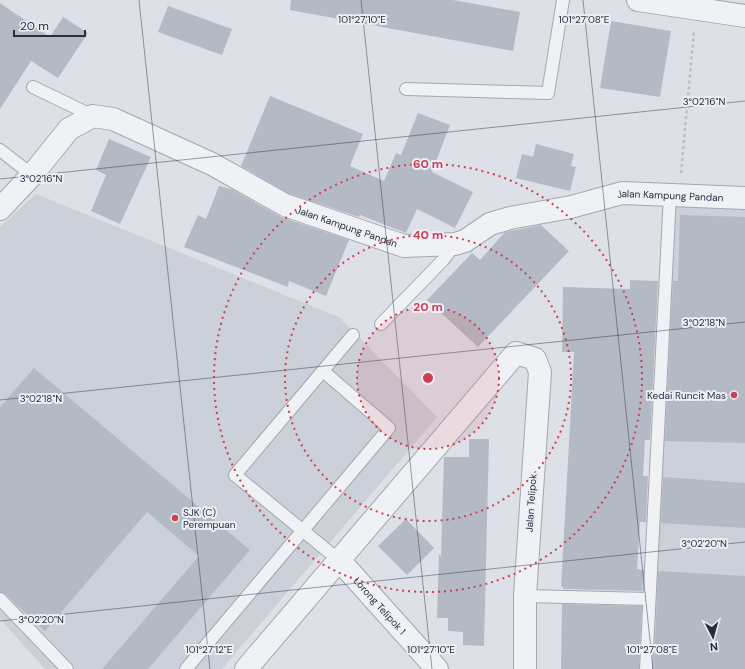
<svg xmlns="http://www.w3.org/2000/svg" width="745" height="669" viewBox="0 0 745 669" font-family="'DM Sans',sans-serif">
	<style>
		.built { fill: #cbd0d9 }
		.building { fill: #b4bac4 }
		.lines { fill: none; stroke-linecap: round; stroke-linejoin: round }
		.service-casing { stroke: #a2a8b1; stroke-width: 14 }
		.minor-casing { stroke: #a2a8b1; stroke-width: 24 }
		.path { stroke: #bbbec5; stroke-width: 2.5; stroke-dasharray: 3 3; stroke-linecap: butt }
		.service { stroke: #eff1f5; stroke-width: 12 }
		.minor { stroke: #eff1f5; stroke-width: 22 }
		.ticks { fill: none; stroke: #262e3e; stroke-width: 1; stroke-opacity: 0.45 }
		.ring { fill: none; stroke: #d03e51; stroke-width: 2; stroke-dasharray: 2 4 }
		.poi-dot { fill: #d03e51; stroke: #eceff5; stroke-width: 1.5 }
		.labels { text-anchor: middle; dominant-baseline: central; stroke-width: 4; stroke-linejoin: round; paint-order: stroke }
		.street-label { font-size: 10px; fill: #262e3e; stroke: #eceff5 }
		.poi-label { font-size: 10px; fill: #262e3e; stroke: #eceff5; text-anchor: end }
		.ticks-label { font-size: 10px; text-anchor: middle; fill: #262e3e; stroke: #eceff5; stroke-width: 4; stroke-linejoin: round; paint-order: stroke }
		.centre { fill: #d03e51; stroke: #eceff5; stroke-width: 2 }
		.ring-label { font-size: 12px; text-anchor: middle; font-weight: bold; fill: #d03e51; stroke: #eceff5; stroke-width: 4; stroke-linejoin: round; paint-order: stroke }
	</style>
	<rect width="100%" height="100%" fill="#dde1e7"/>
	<g class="built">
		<path d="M36,194L339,317L437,417L222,669H45L0,619V227Z"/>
		<path d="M675,205L745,209V669H650Z"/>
	</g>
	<g class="building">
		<path d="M291,0H453L520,12L513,51L290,10Z"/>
		<path d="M0,3L50,37L63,17L88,33L58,78L31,61L0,109Z"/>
		<path d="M168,6L232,29L222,55L158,32Z"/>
		<path d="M611,21L671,31L660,97L600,88Z"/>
		<path d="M270,96L363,134L350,166L384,181L396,153L401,155L418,113L450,125L432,172L473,192L455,228L417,209L406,233L360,215L359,217L290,194L241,166Z"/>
		<path d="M109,139L151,157L120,224L91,211L106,175L96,170Z"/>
		<path d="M536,144L574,154L571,166L576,167L570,191L516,178L522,154L533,157Z"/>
		<path d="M219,186L231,189L281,217L349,240L326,296L289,281L288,287L184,247L198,215L206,219Z"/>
		<path d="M680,215L745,217V443L665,441L673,281H678Z"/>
		<path d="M541,225L569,251L478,347L427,300L472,253L480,260L505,232Z"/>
		<path d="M630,280L658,281L650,440H645L643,476H648L646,522H640L637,569L644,570L642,591L563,589V587H561L574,352H562L563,287L630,289Z"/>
		<path d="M34,368L250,550L148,669H102L199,556L147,512L45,631L5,594L0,592V407Z"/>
		<path d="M469,439H489L484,646L463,645V632L448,631V618H437L439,554L441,556L444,457H469Z"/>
		<path d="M663,477L745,483V528L661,523Z"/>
		<path d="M406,519L434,548L407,575L378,546Z"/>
		<path d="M658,571L745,576V669H654Z"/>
		<path d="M562,604L642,606L639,669H561Z"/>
	</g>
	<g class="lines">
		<g class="service-casing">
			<g id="service">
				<path d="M33,87L93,116"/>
				<path d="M406,89L548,93L563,0"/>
				<path d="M0,150L32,175"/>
				<path d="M381,324L444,259L455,244"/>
				<path d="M340,561L235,475L353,335"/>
				<path d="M525,596L649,599"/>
				<path d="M0,599L67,669"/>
				<path d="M186,669L389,428L323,371"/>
				<path d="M646,669L670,194"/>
			</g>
		</g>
		<g class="minor-casing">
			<g id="minor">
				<path d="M638,0L745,16"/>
				<path id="s1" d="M0,209L32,175L69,129L93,116L113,119L212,164L285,205L404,246L455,244L465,241L490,224L510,218L571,207L622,193L745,198"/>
				<path id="s2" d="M340,561L437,669"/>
				<path d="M246,669L516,353L535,359L540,372L525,596V669"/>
			</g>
		</g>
		<path class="path" d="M681,173L694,31"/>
		<use href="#service" class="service"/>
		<use href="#minor" class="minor"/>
	</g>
	<path class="ticks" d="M139,0L210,669M361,0L432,669M583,0L653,669M0,179L745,101M0,400L745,322M0,621L745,542"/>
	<circle cx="428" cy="378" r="71" fill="#d03e51" fill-opacity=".12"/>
	<g class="ring">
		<circle cx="428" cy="378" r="71"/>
		<circle cx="428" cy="378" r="143"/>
		<circle cx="428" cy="378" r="214"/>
	</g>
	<g class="poi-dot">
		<circle cx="734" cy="395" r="4"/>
		<circle cx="175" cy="518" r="4"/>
	</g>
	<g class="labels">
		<g class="street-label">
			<text stroke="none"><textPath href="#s1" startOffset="747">Jalan Kampung Pandan</textPath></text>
			<text stroke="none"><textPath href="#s1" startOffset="411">Jalan Kampung Pandan</textPath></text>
			<text transform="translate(531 503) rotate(-86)">Jalan Telipok</text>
			<text stroke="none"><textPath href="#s2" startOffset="60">Lorong Telipok 1</textPath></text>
		</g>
		<g class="poi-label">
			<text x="726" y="395">Kedai Runcit Mas</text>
			<text x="183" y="512" text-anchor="start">SJK (C)<tspan x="183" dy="12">Perempuan</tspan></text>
		</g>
	</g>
	<g class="ticks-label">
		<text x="362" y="23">101°27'10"E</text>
		<text x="584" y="23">101°27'08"E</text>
		<text x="704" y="105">3°02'16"N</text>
		<text x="41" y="182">3°02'16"N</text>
		<text x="704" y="326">3°02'18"N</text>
		<text x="41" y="402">3°02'18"N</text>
		<text x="704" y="547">3°02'20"N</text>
		<text x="41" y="623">3°02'20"N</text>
		<text x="209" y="653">101°27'12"E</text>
		<text x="431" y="653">101°27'10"E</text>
		<text x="652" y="653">101°27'08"E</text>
	</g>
	<circle cx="428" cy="378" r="6" class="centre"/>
	<g class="ring-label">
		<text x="428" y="168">60 m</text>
		<text x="428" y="239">40 m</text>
		<text x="428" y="311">20 m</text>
	</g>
	<g transform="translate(713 637) rotate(174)" stroke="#eceff5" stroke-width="3" paint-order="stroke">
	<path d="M0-3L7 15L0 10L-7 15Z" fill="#262e3e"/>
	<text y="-6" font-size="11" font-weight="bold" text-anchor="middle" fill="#262e3e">N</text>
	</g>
	<path d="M14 30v6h71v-6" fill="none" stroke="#262e3e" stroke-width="2"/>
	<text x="20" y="30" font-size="12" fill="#262e3e" stroke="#eceff5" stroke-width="3" paint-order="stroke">20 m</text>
</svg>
